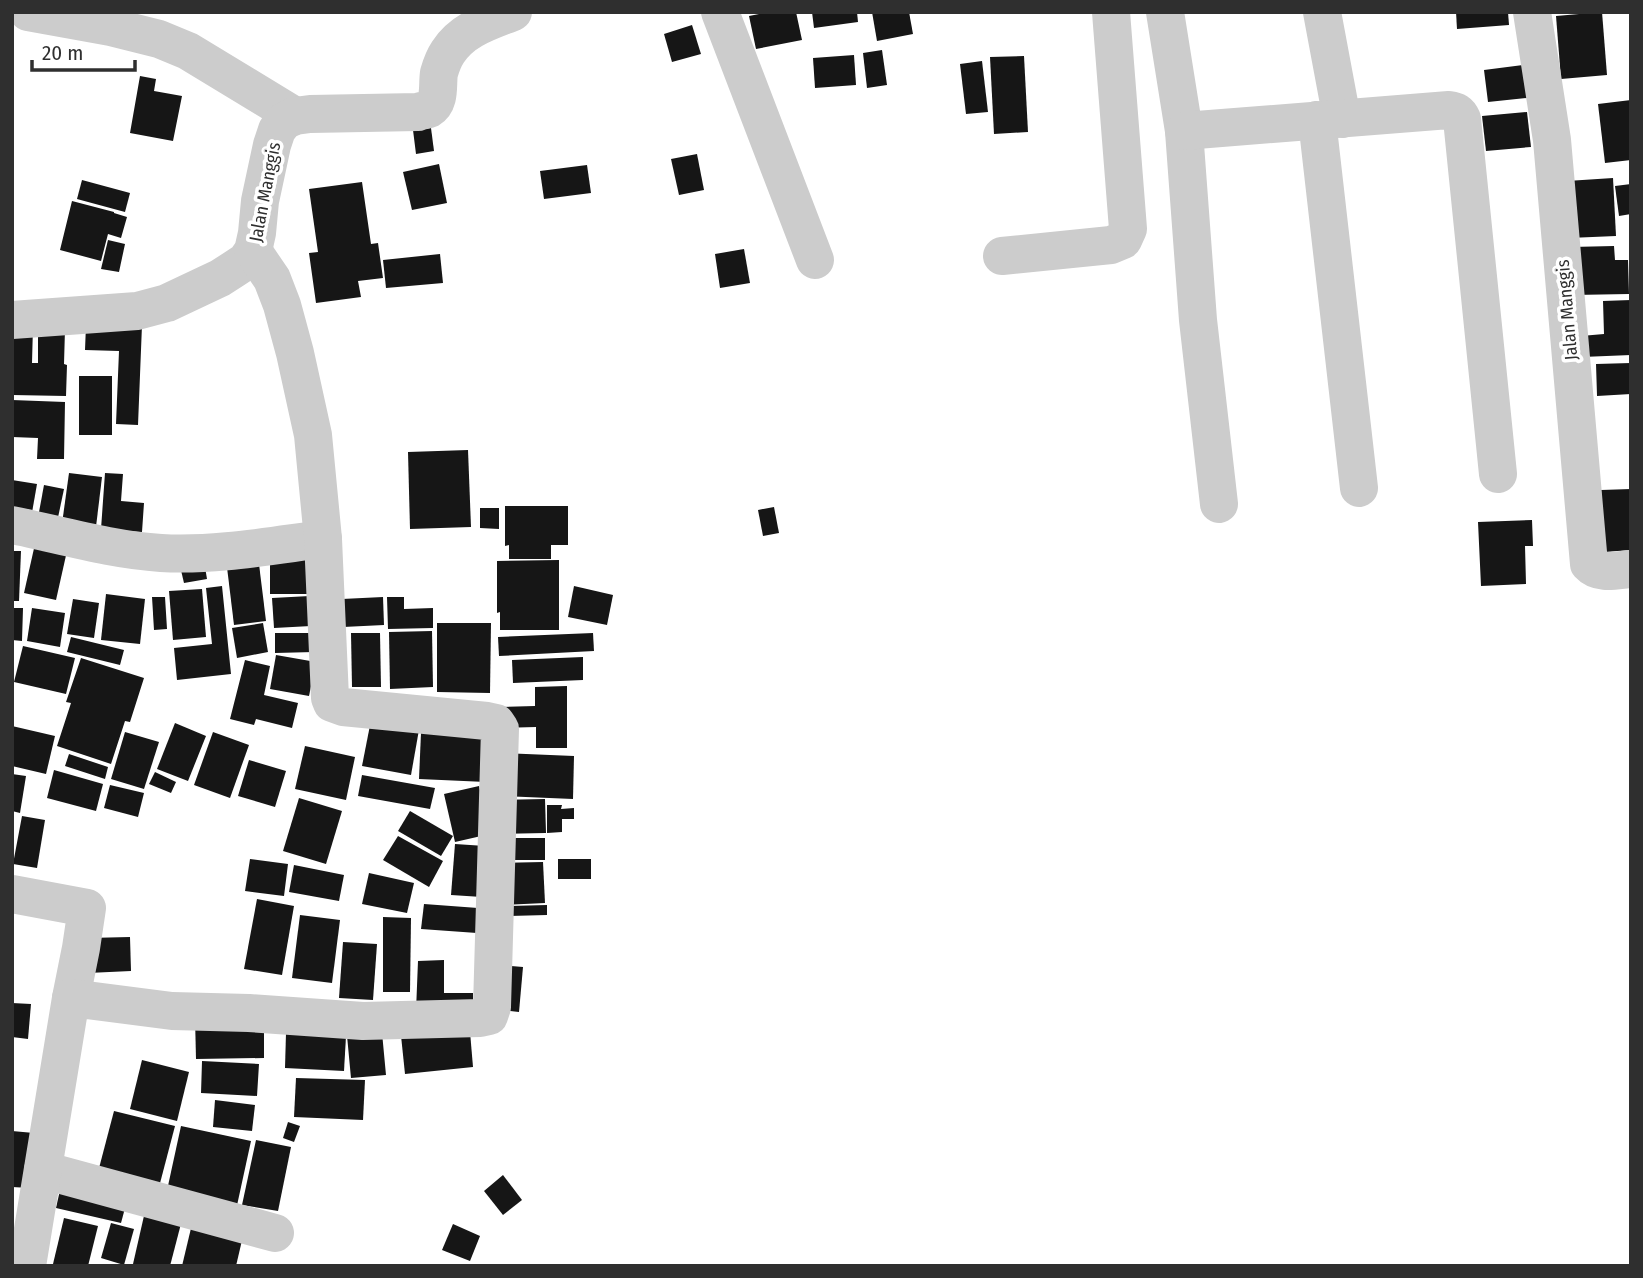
<svg xmlns="http://www.w3.org/2000/svg" width="1643" height="1278" viewBox="0 0 1643 1278" font-family="'Fira Sans Condensed',sans-serif">
	<style>
		.building { fill: #161616 }
		.lines { fill: none; stroke-linecap: round; stroke-linejoin: round }
		.minor { stroke: #ccc; stroke-width: 38 }
		.labels { text-anchor: middle; dominant-baseline: central; stroke-width: 7; stroke-linejoin: round; paint-order: stroke }
		.street-label { font-size: 18px; fill: #2f2f2f; stroke: #fff }
	</style>
	<rect width="100%" height="100%" fill="#fff"/>
	<g class="building">
		<path d="M769,12H796L802,40L756,49L749,16Z"/>
		<path d="M812,12H857L858,22L814,28Z"/>
		<path d="M872,12H909L913,34L877,41Z"/>
		<path d="M1456,12H1508L1509,25L1457,29Z"/>
		<path d="M1602,12L1607,75L1561,79L1556,16Z"/>
		<path d="M692,25L701,54L672,62L664,34Z"/>
		<path d="M882,50L887,85L867,88L863,53Z"/>
		<path d="M854,55L856,85L815,88L813,58Z"/>
		<path d="M1024,56L1028,132L994,134L990,57Z"/>
		<path d="M982,61L988,112L966,114L960,64Z"/>
		<path d="M1523,65L1527,98L1488,102L1484,70Z"/>
		<path d="M140,76L156,79L154,91L182,96L173,141L130,133Z"/>
		<path d="M1631,100V160L1605,163L1598,104Z"/>
		<path d="M1527,112L1531,147L1486,151L1482,116Z"/>
		<path d="M431,128L434,151L416,154L413,130Z"/>
		<path d="M697,154L704,190L679,195L671,159Z"/>
		<path d="M439,164L447,203L412,210L403,172Z"/>
		<path d="M587,165L591,193L544,199L540,171Z"/>
		<path d="M1613,178L1616,236L1569,238L1567,181Z"/>
		<path d="M82,180L130,193L125,212L77,199Z"/>
		<path d="M362,182L371,244L378,243L383,278L358,281L361,297L316,303L309,253L318,252L309,189Z"/>
		<path d="M1631,184V214L1619,216L1615,186Z"/>
		<path d="M72,201L114,212V213L127,217L121,238L108,234L101,261L60,250Z"/>
		<path d="M108,240L125,244L119,272L101,269Z"/>
		<path d="M1614,246L1615,260H1628L1629,294L1573,295L1571,247Z"/>
		<path d="M744,249L750,283L720,288L715,254Z"/>
		<path d="M440,254L443,283L386,288L383,260Z"/>
		<path d="M1631,300V355L1582,357L1581,336L1604,334L1603,301Z"/>
		<path d="M12,325L33,326L32,363H38V328L65,329L64,364L67,365L66,396L12,395Z"/>
		<path d="M86,325H142L138,425L116,424L119,351L85,350Z"/>
		<path d="M1631,363V394L1597,396L1596,364Z"/>
		<rect x="79" y="376" width="33" height="59"/>
		<path d="M12,400L65,402L64,459H37L38,438L12,437Z"/>
		<path d="M468,450L471,527L410,529L408,452Z"/>
		<path d="M69,473L102,477L95,535L61,531Z"/>
		<path d="M105,473L123,474L121,501L144,503L142,532L101,529Z"/>
		<path d="M12,480L37,484L30,524L12,521Z"/>
		<path d="M44,485L64,489L56,527L37,523Z"/>
		<path d="M1631,489V550L1604,552L1601,490Z"/>
		<path d="M505,506H568V545H551V559H509V545L505,546Z"/>
		<path d="M774,507L779,533L763,536L758,510Z"/>
		<path d="M480,508H499V529L480,528Z"/>
		<path d="M1532,520L1533,546H1525L1526,584L1481,586L1478,522Z"/>
		<path d="M37,535L69,542L56,600L24,593Z"/>
		<path d="M12,551H21L19,601H12Z"/>
		<path d="M309,552L310,594H270V553Z"/>
		<path d="M258,556L266,621L234,625L226,559Z"/>
		<path d="M559,560V630H500V612L497,613V561Z"/>
		<path d="M204,561L207,579L184,583L180,566Z"/>
		<path d="M222,586L231,674L177,680L174,648L212,644L206,588Z"/>
		<path d="M574,586L613,595L607,625L568,617Z"/>
		<path d="M202,589L206,637L173,640L169,591Z"/>
		<path d="M106,594L145,599L140,644L101,640Z"/>
		<path d="M310,596L311,626L274,628L272,598Z"/>
		<path d="M152,597H165L167,629L154,630Z"/>
		<path d="M383,597L384,625L343,627L342,599Z"/>
		<path d="M387,597H404V609L433,608V628L388,629Z"/>
		<path d="M73,599L99,603L94,638L67,634Z"/>
		<path d="M12,608H23L22,641L12,640Z"/>
		<path d="M32,608L65,613L60,647L27,641Z"/>
		<path d="M263,623L268,652L237,658L232,628Z"/>
		<path d="M437,623H491L490,693L437,692Z"/>
		<path d="M432,631L433,687L390,689L389,632Z"/>
		<path d="M275,633H314V652L275,653Z"/>
		<path d="M351,633H380L381,687H352Z"/>
		<path d="M593,633L594,651L499,656L498,637Z"/>
		<path d="M71,637L124,650L120,665L67,652Z"/>
		<path d="M23,646L75,658L66,694L14,682Z"/>
		<path d="M276,655L316,662L309,696L270,689Z"/>
		<path d="M583,657V680L513,683L512,660Z"/>
		<path d="M81,658L144,678L130,722L125,721L111,764L57,746L71,703L66,702Z"/>
		<path d="M245,660L270,666L264,695L298,703L292,728L256,719L254,725L230,719Z"/>
		<path d="M567,686V748H536V727L503,728L502,707L535,706V687Z"/>
		<path d="M372,715L420,724L411,775L362,766Z"/>
		<path d="M175,723L206,736L188,781L157,769Z"/>
		<path d="M12,726L55,736L46,774L12,766Z"/>
		<path d="M125,732L159,742L144,789L111,779Z"/>
		<path d="M213,732L249,745L230,798L194,785Z"/>
		<path d="M421,733L488,735L486,782L419,779Z"/>
		<path d="M305,746L355,757L346,800L295,789Z"/>
		<path d="M504,753L574,756L573,799L502,796Z"/>
		<path d="M69,754L108,767L105,779L65,766Z"/>
		<path d="M249,760L286,771L275,807L238,796Z"/>
		<path d="M54,770L103,784L96,811L47,798Z"/>
		<path d="M155,772L176,782L171,793L149,784Z"/>
		<path d="M12,774L26,776L20,813L12,811Z"/>
		<path d="M362,775L435,788L430,809L358,796Z"/>
		<path d="M110,785L144,793L138,817L104,808Z"/>
		<path d="M479,786L490,834L455,842L444,794Z"/>
		<path d="M299,798L342,811L326,864L283,851Z"/>
		<path d="M545,799L546,833L501,834L500,800Z"/>
		<path d="M547,805H562L561,809L574,808V819H562V832L547,833Z"/>
		<path d="M410,811L453,836L441,856L398,831Z"/>
		<path d="M22,816L45,820L37,868L13,864Z"/>
		<path d="M398,836L443,861L429,887L383,860Z"/>
		<rect x="510" y="838" width="35" height="22"/>
		<path d="M455,844L485,846L482,897L451,895Z"/>
		<path d="M250,859L288,864L284,896L245,891Z"/>
		<rect x="558" y="859" width="33" height="20"/>
		<path d="M543,862L545,903L502,905L500,863Z"/>
		<path d="M294,865L344,875L339,901L289,892Z"/>
		<path d="M369,873L414,883L407,913L362,904Z"/>
		<path d="M257,899L294,906L282,975L244,969Z"/>
		<path d="M424,904L478,908L477,933L421,929Z"/>
		<path d="M547,905V915L509,916V906Z"/>
		<path d="M300,915L340,920L332,983L292,978Z"/>
		<path d="M383,917L411,918L410,992H383Z"/>
		<path d="M130,937L131,971L88,973V938Z"/>
		<path d="M343,942L377,944L373,1000L339,998Z"/>
		<path d="M444,960V993H473V1011H416L418,961Z"/>
		<path d="M498,965L523,967L519,1012L494,1009Z"/>
		<path d="M12,1003L31,1004L28,1039L12,1037Z"/>
		<path d="M264,1016V1058L196,1059L195,1017Z"/>
		<path d="M469,1020L473,1067L405,1074L400,1026Z"/>
		<path d="M381,1022L386,1075L351,1078L346,1025Z"/>
		<path d="M286,1033L346,1036L344,1071L285,1068Z"/>
		<path d="M142,1060L189,1072L177,1121L130,1109Z"/>
		<path d="M202,1061L259,1064L257,1096L201,1093Z"/>
		<path d="M296,1078L365,1080L363,1120L294,1117Z"/>
		<path d="M215,1100L255,1105L252,1131L213,1127Z"/>
		<path d="M114,1111L175,1126L159,1187L98,1172Z"/>
		<path d="M288,1122L300,1126L294,1142L283,1138Z"/>
		<path d="M181,1126L251,1141L236,1210L166,1195Z"/>
		<path d="M12,1131L34,1133L30,1188L12,1187Z"/>
		<path d="M256,1140L291,1147L278,1211L242,1205Z"/>
		<path d="M503,1175L522,1200L503,1215L484,1191Z"/>
		<path d="M62,1181L128,1197L121,1223L56,1208Z"/>
		<path d="M146,1207L183,1216L170,1266H140L133,1264Z"/>
		<path d="M64,1218L98,1226L88,1266H59L53,1264Z"/>
		<path d="M111,1223L134,1229L124,1265L101,1258Z"/>
		<path d="M192,1224L243,1236L236,1266H182Z"/>
		<path d="M453,1224L480,1236L470,1261L442,1250Z"/>
	</g>
	<g class="lines">
		<g class="minor">
			<path d="M28,12L111,27L159,39L188,51L295,116"/>
			<path d="M720,12L815,260"/>
			<path d="M1165,12L1184,131L1198,320L1219,504"/>
			<path d="M1322,12L1342,119"/>
			<path d="M1532,12L1552,140L1589,564C1599,575 1617,570 1631,569"/>
			<path d="M1317,120L1359,488"/>
			<path d="M1184,131L1449,110C1456,111 1459,112 1462,119L1498,474"/>
			<path d="M1002,256L1111,245L1123,240L1128,229L1111,12"/>
			<path d="M12,320L137,311L167,303L220,278L234,269L246,261L253,251L257,233L260,201L272,145L277,130L284,121L295,116L310,114L418,112C419,111 427,110 429,109C441,102 437,84 439,73C441,66 444,58 448,52C463,29 488,22 513,12"/>
			<path d="M12,525C61,535 111,550 161,553C215,556 269,546 323,539"/>
			<path d="M12,894L87,908L81,948L71,998"/>
			<path d="M43,1170L275,1233"/>
			<path d="M27,1266L71,998L172,1011L249,1013L363,1021L480,1018L489,1016L492,1007L500,729L496,723L487,721L343,707L332,703L330,698L323,539L313,435L295,353L282,305L272,279L253,251"/>
		</g>
	</g>
	<g class="labels">
		<g class="street-label">
			<text transform="translate(265 192) rotate(-79)">Jalan Manggis</text>
			<text transform="translate(1567 310) rotate(-95)">Jalan Manggis</text>
		</g>
	</g>
	<rect width="1643" height="1278" fill="none" stroke="#2f2f2f" stroke-width="28"/>
	<path d="M32 60v10h103v-10" fill="none" stroke="#2f2f2f" stroke-width="3.5"/>
	<text x="42" y="60" font-size="21" fill="#2f2f2f" stroke="#ffffff" stroke-width="5" paint-order="stroke">20 m</text>
</svg>
